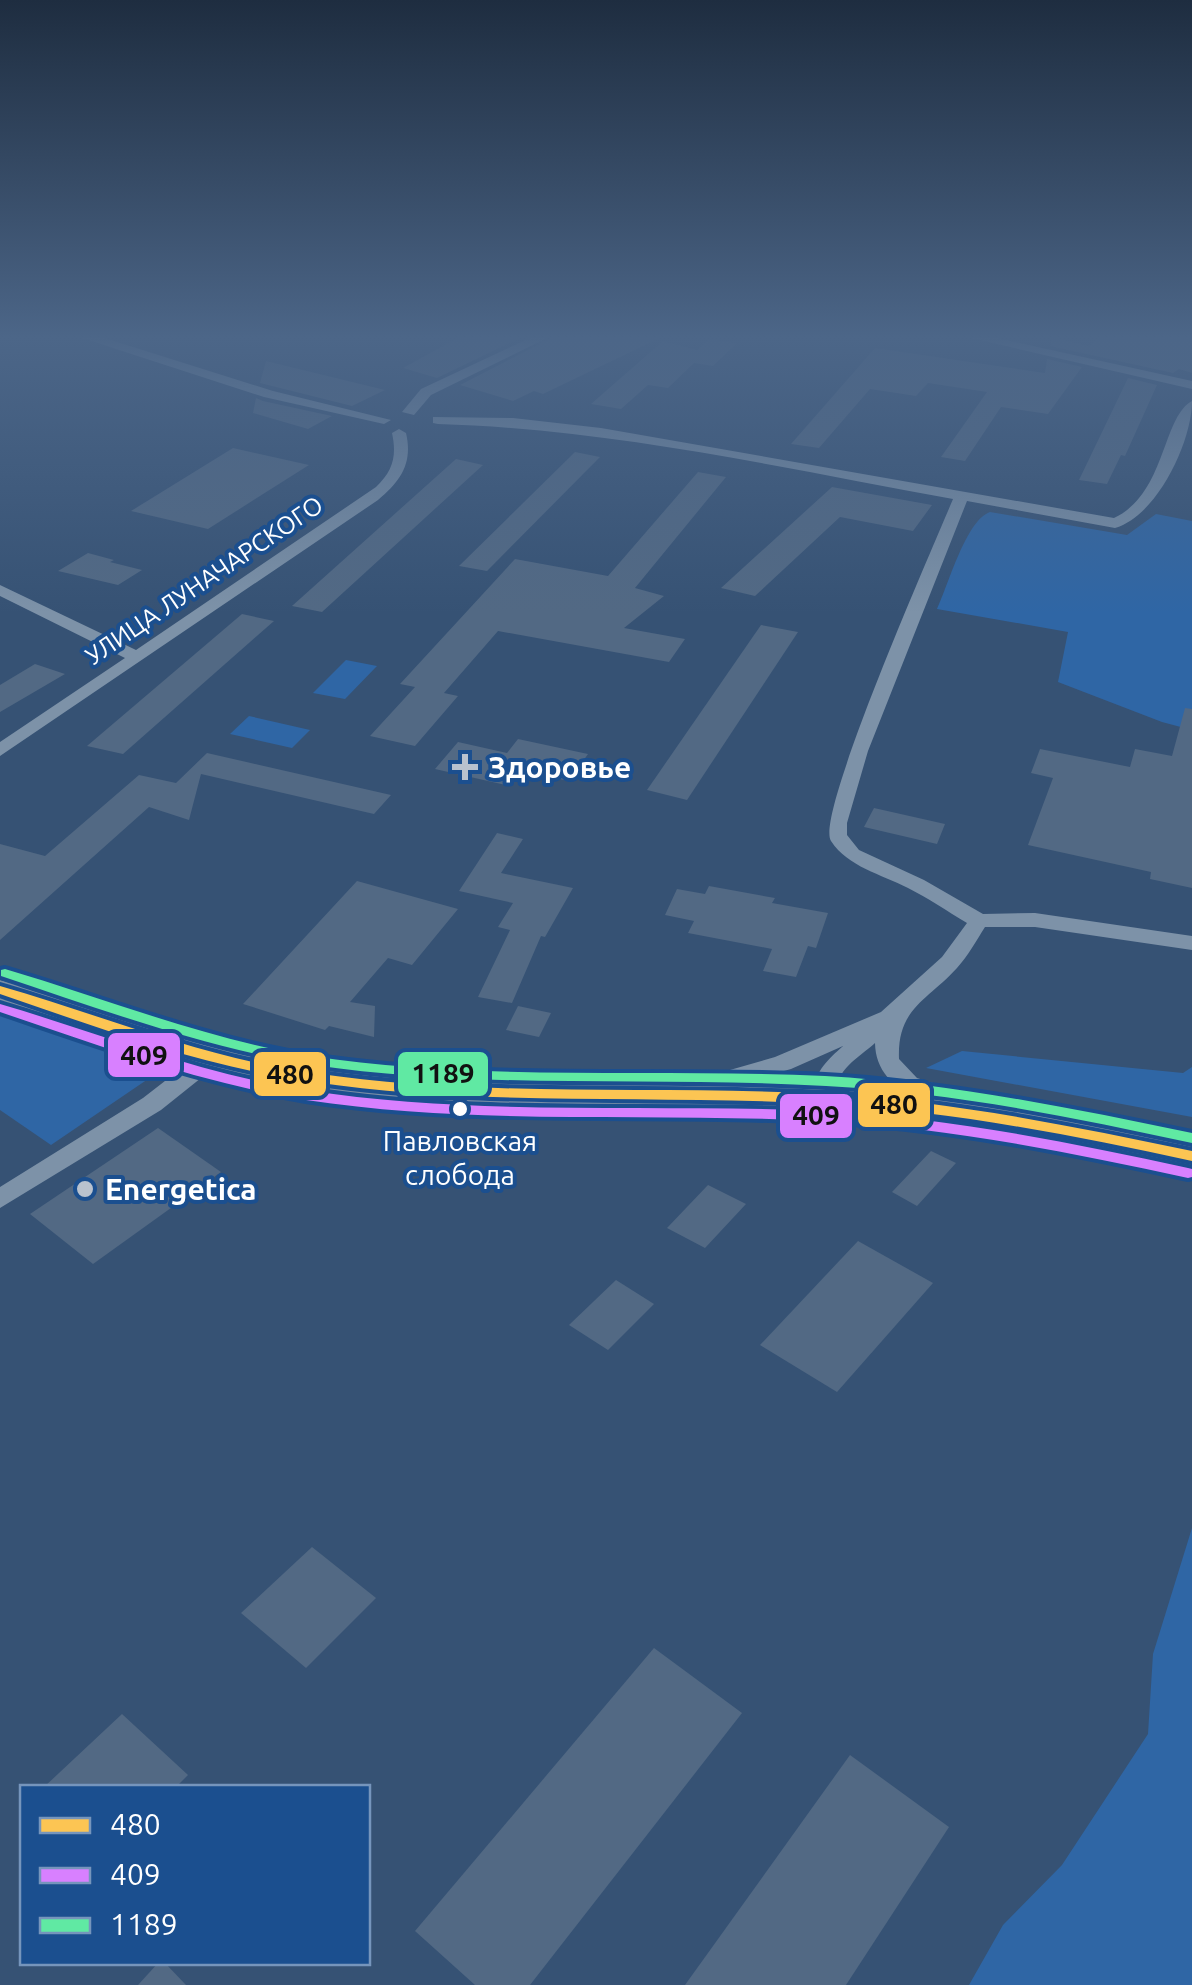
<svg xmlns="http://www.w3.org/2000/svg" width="1192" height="1985" viewBox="0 0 1192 1985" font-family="Ubuntu,sans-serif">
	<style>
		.green { fill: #2f66a5 }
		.building { fill: #526984 }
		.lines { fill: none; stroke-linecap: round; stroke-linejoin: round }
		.minor { fill: #7d92a8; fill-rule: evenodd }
		.secondary { fill: #798da4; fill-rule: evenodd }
		.bus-1-casing { stroke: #1b4f8f; stroke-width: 8 }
		.bus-2-casing { stroke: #1b4f8f; stroke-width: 8 }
		.bus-3-casing { stroke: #1b4f8f; stroke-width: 8 }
		.bus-1 { fill: #fcc553; fill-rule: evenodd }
		.bus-2 { fill: #d880ff; fill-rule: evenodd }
		.bus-3 { fill: #60e9a3; fill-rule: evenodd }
		.poi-dot { fill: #b9c2ce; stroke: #1b4f8f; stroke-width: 4 }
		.bus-dot { fill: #fff; stroke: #1b4f8f; stroke-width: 4 }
		.labels { text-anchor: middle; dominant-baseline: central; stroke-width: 8; stroke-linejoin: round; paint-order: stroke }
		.far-street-label { font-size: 25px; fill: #fff; stroke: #1b4f8f }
		.bus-label { font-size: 28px; fill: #fff; stroke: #1b4f8f }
		.poi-label { font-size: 30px; font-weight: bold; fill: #fff; stroke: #1b4f8f; text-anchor: start }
		.line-badge { stroke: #1b4f8f; stroke-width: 4 }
		.pale-badge-label { font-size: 28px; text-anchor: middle; font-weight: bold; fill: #111 }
	</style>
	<rect width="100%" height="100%" fill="#365274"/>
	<g class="green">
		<path d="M990,512L1127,535L1156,514L1192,521V730L1162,722L1058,682L1068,632L937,609C948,586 966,520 990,512Z"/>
		<path d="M346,660L377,666L345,699L313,693Z"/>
		<path d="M249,716L310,730L292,748L230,734Z"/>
		<path d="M0,1013L151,1068V1077L51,1145L0,1110Z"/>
		<path d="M962,1051L1183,1073L1192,1067V1117L926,1068Z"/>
		<path d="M1192,1528V1985H969L1003,1925L1062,1865L1148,1734L1153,1654Z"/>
	</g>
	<g class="building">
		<path d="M463,335H526L437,378L403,368Z"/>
		<path d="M557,335H666L543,394L534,391L513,401L460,385Z"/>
		<path d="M1105,335H1192V373L1179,369L1173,373L1050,346L1052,337L1088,346Z"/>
		<path d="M708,339L737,343L713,366L694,363L668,388L648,385L621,409L591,404L663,341L697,350Z"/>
		<path d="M875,348L1045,373L1047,359L1082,367L1048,414L1001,407L965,461L941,457L987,392L928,383L916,396L870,389L819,448L791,444Z"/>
		<path d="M266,361L385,390L352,406L260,383Z"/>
		<path d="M1128,378L1157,385L1125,456L1121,455L1107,484L1079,480Z"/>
		<path d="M256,398L263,401L332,416L308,429L253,413Z"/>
		<path d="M233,448L309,465L208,529L131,511Z"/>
		<path d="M575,452L600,457L487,571L459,566Z"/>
		<path d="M456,459L483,465L322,612L292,606Z"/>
		<path d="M698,472L726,477L635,588L664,596L624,628L685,639L669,662L498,631L444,693L458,696L415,746L370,736L415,687L400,684L515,559L608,576Z"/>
		<path d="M832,487L932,505L913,531L840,517L755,596L721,588Z"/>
		<path d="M88,553L114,560L110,562L142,570L118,585L58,571Z"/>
		<path d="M242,614L274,621L123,754L87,746Z"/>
		<path d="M761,625L798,632L687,800L647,790Z"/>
		<path d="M35,664L65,674L0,712V685Z"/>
		<path d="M1185,708L1192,709V888L1150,879L1151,872L1028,845L1053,778L1031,773L1040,749L1130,767L1135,749L1172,756Z"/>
		<path d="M518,739L588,754L569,781L521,771L510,786L435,769L458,742L507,753Z"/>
		<path d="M207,753L391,795L374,814L201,774L189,820L149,807L0,940V844L45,856L139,775L176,783Z"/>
		<path d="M874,808L945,824L937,844L864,827Z"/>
		<path d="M497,833L523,839L501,873L573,888L545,937L541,936L512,1003L478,997L510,930L498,927L513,903L459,891Z"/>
		<path d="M357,881L458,909L412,965L388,958L350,1002L375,1006L374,1037L329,1026L325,1030L243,1004Z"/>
		<path d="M709,886L775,898L772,903L828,913L816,948L808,946L796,977L763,971L772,949L688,933L694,921L665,915L677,889L705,894Z"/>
		<path d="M518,1006L551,1013L539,1037L506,1030Z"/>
		<path d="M158,1128L221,1172L93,1264L30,1214Z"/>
		<path d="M931,1151L956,1163L917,1206L892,1192Z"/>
		<path d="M708,1185L746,1204L705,1248L667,1228Z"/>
		<path d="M858,1241L933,1283L837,1392L760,1345Z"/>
		<path d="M616,1280L654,1304L608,1350L569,1325Z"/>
		<path d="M312,1547L376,1598L306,1668L241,1613Z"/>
		<path d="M654,1648L742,1713L530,1985H475L415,1931Z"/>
		<path d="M122,1714L188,1775L175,1788H43Z"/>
		<path d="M850,1755L949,1827L846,1985H685Z"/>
		<path d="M159,1962H164L186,1985H138Z"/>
	</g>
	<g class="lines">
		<g class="minor">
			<path d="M73,335H95L273,391L391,420L384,424L264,397Z"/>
			<path d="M536,335H553L431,395L414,415L402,412L421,389Z"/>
			<path d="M958,335H983L1192,381V389Z"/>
			<path d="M1192,401C1192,442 1157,516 1115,528L967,501L868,751L847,823V835L859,850L924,880L983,914L1035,913L1192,936V950L1035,927H985C976,941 968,956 957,968C927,1001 897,1008 899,1059L917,1078L997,1103L1000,1109L997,1115L988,1117C946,1106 876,1099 875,1043C864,1053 843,1066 839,1080C837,1090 840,1096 837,1105H819C807,1079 824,1063 843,1046L791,1069L689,1098L681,1096L677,1090L681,1084L775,1057L881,1012L942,957L967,923C947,911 928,898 908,888C881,874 848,867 831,841C814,816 935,543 953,499C782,468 612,429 438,424L433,423V417L513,418L601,428L1114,518C1166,494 1162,417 1192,401Z"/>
			<path d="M399,429L406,433C413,463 401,481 378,500L0,756V742L125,658L0,596V585L136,650L376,487C393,471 397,456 392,433Z"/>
			<path d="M213,1048L225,1056L221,1062L161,1110L0,1208V1187L143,1098L205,1050Z"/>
		</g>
		<path class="secondary" d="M0,980C105,1008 204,1051 313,1066C483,1090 655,1078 826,1087C950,1093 1071,1118 1192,1143V1169C1071,1143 950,1118 826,1111C655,1102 483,1114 313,1090C205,1074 103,1035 0,1001Z"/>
		<g class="bus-1-casing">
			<path id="bus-1" d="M0,986C104,1016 204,1058 313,1073C483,1098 655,1085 826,1094C950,1101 1071,1126 1192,1151V1161C1071,1135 950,1111 826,1104C655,1094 483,1107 313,1082C205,1067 102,1029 0,994Z"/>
		</g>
		<g class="bus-2-casing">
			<path id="bus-2" d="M0,1004C102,1034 200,1074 306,1090C477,1117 650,1103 821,1111C945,1117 1067,1142 1188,1168L1192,1169V1177L1188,1178C1067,1152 945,1127 821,1121C650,1112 477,1126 306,1100C201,1083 100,1046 0,1012Z"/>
		</g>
		<g class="bus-3-casing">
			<path id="bus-3" d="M5,969C107,999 205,1039 311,1056C481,1082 654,1068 825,1076C949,1083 1071,1108 1192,1133V1143C1071,1117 950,1092 826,1086C655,1076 483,1090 313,1065C206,1048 103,1010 1,976V970Z"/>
		</g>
		<use href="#bus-1" class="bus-1"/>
		<use href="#bus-2" class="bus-2"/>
		<use href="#bus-3" class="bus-3"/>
	</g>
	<linearGradient id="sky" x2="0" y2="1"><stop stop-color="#1e2d40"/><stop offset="0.55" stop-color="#4c6688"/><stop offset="1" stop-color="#4c6688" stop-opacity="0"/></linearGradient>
	<rect width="1192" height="613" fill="url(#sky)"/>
	<g class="poi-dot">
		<path d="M460 752h10v10h10v10h-10v10h-10v-10h-10v-10h10z"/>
		<circle cx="85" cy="1189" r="10"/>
	</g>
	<circle class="bus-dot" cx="460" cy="1109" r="9"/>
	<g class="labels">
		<g class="far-street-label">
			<text transform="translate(204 580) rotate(-34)">УЛИЦА ЛУНАЧАРСКОГО</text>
		</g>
		<g class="bus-label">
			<text x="460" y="1140">Павловская<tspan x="460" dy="34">слобода</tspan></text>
		</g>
		<g class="poi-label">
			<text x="488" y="767">Здоровье</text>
			<text x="105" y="1189">Energetica</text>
		</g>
	</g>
	<g class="line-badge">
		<rect x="106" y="1031" width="76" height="48" rx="10" fill="#d880ff"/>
		<rect x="396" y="1050" width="94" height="48" rx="10" fill="#60e9a3"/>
		<rect x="252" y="1050" width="76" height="48" rx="10" fill="#fcc553"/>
		<rect x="856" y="1081" width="76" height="48" rx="10" fill="#fcc553"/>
		<rect x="778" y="1092" width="76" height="48" rx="10" fill="#d880ff"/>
	</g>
	<g class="pale-badge-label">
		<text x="144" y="1065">409</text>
		<text x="443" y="1083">1189</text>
		<text x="290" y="1084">480</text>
		<text x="894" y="1114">480</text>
		<text x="816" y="1125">409</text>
	</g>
	<rect x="20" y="1785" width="350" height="180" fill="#1b4f8f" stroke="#7695bc" stroke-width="2.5"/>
	<rect x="40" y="1818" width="50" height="15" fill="#fcc553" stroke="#7695bc" stroke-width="2.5"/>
	<text x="110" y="1835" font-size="30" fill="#ffffff">480</text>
	<rect x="40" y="1868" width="50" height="15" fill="#d880ff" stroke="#7695bc" stroke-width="2.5"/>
	<text x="110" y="1885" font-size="30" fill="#ffffff">409</text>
	<rect x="40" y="1918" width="50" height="15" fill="#60e9a3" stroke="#7695bc" stroke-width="2.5"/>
	<text x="110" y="1935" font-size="30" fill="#ffffff">1189</text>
</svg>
